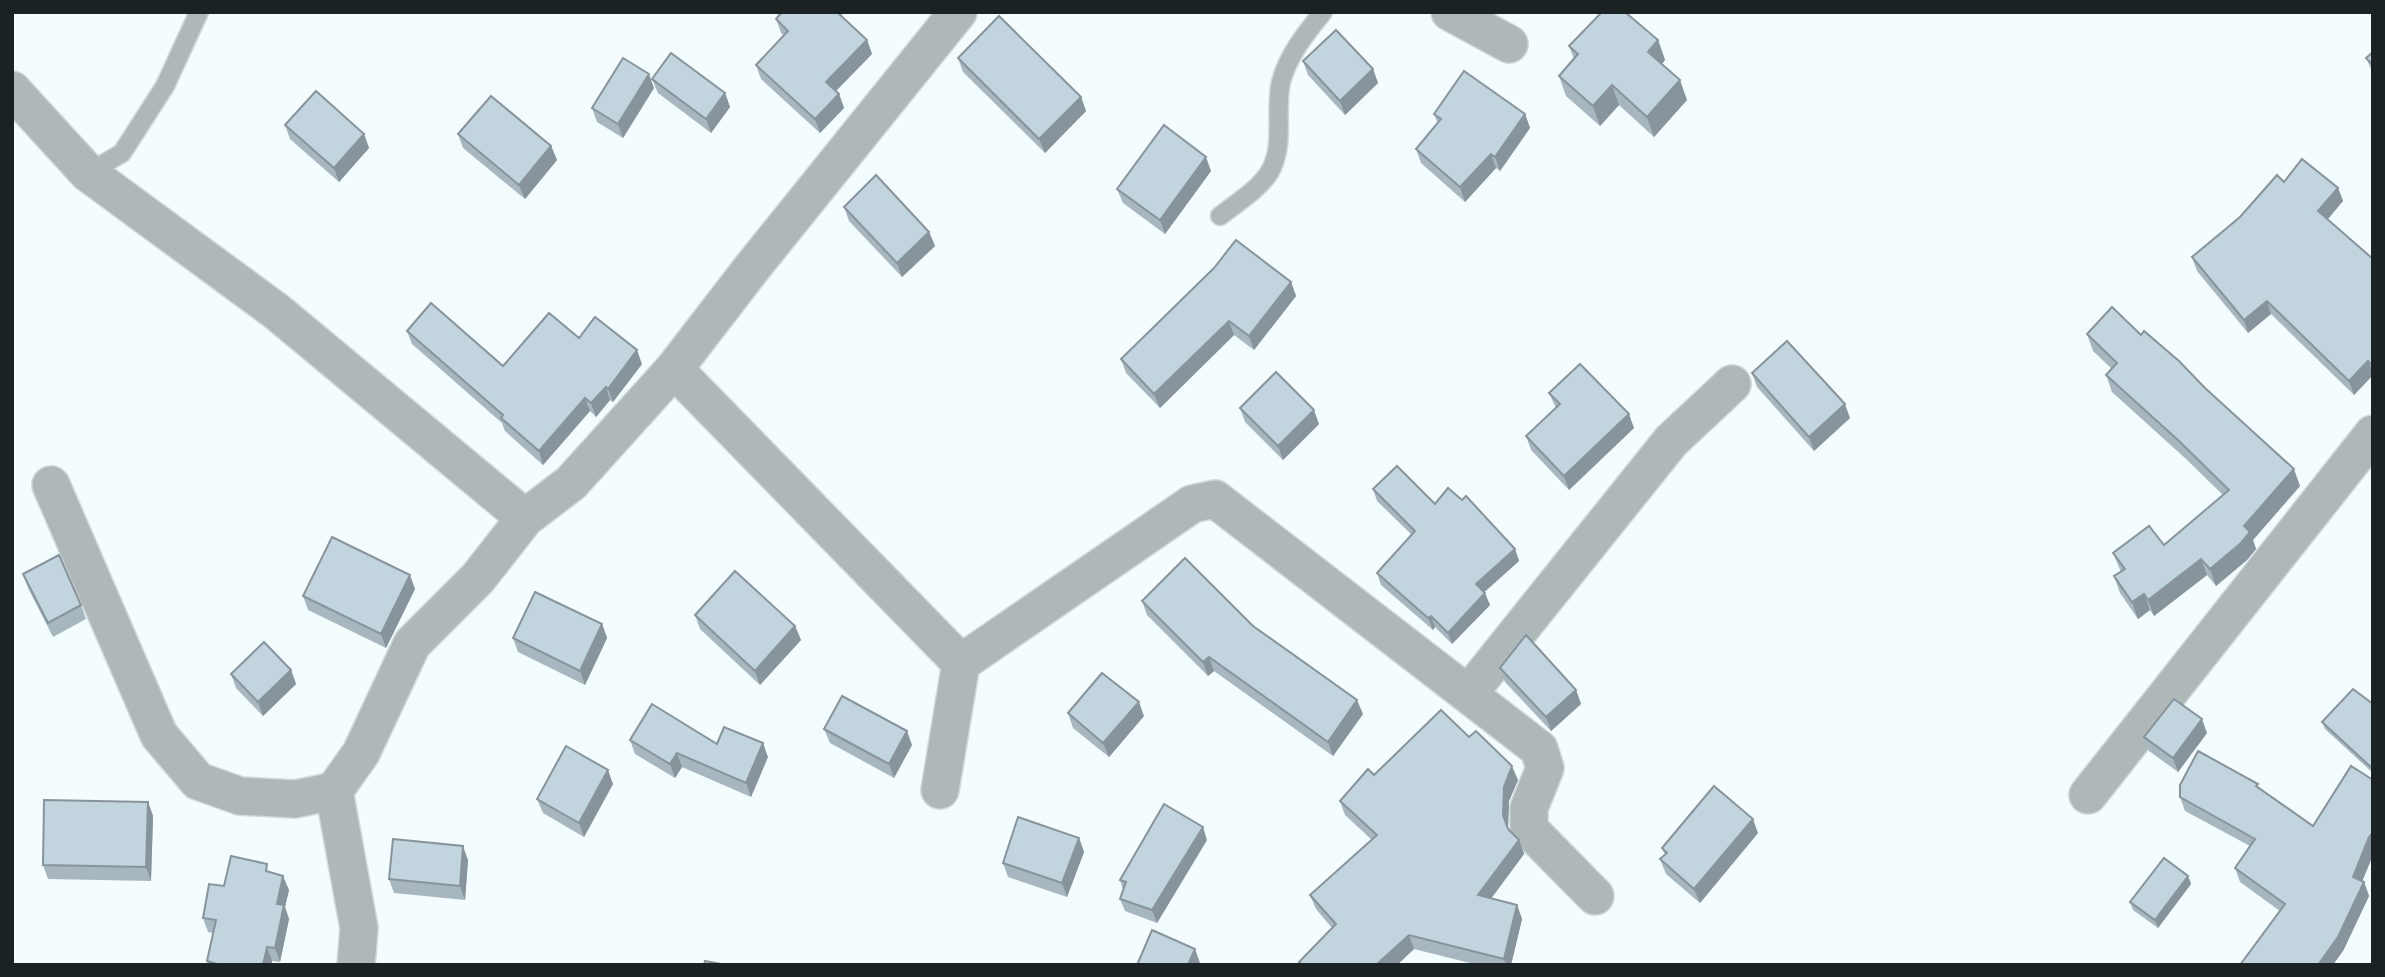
<svg xmlns="http://www.w3.org/2000/svg" width="2385" height="977" viewBox="0 0 2385 977" font-family="'PT Sans',sans-serif">
	<style>
		.lines { fill: none; stroke-linecap: round; stroke-linejoin: round }
		.lane-casing { stroke: #d0d9db; stroke-width: 21 }
		.street-casing { stroke: #d0d9db; stroke-width: 40 }
		.lane { stroke: #aeb8b8; stroke-width: 18 }
		.street { stroke: #aeb8b8; stroke-width: 37 }
		.wall { fill: #a7b6bf }
		.shaded-wall { fill: #88949b }
		.building { fill: #c2d4de; stroke: #88949b; stroke-width: 2 }
	</style>
	<rect width="100%" height="100%" fill="#f3fcfe"/>
	<g class="lines">
		<g class="lane-casing">
			<g id="lane">
				<path d="M88,173L122,153L165,86L199,12"/>
				<path d="M1220,216C1235,204 1258,190 1269,173C1286,145 1274,112 1281,82C1288,55 1306,33 1323,12"/>
			</g>
		</g>
		<g class="street-casing">
			<g id="street">
				<path d="M1450,12L1509,44"/>
				<path d="M12,90L88,173L276,311L525,518"/>
				<path d="M674,369L961,663L1192,504L1215,499L1539,749L1545,768L1529,808V829L1595,896"/>
				<path d="M51,485L159,735L198,781L240,796L295,799L334,791L361,753L412,644L478,578L525,518L571,483L674,369L751,269L958,12"/>
				<path d="M1469,693L1671,441L1732,384"/>
				<path d="M940,790L961,663"/>
				<path d="M334,791L359,928L356,965"/>
				<path d="M2088,795L2373,434"/>
			</g>
		</g>
		<use href="#lane" class="lane"/>
		<use href="#street" class="street"/>
	</g>
	<g class="wall">
		<path d="M782,12H844L841,16L867,40L872,54L836,91L839,94L844,108L820,133L761,79L756,65L784,36L781,33L776,19Z"/>
		<path d="M1658,40L1665,60L1662,64L1687,100L1654,137L1619,105L1600,126L1566,96L1559,76L1574,59L1569,46Z"/>
		<path d="M2373,52V73L2366,58Z"/>
		<path d="M958,58L1081,97L1086,111L1045,153L963,72Z"/>
		<path d="M1303,61L1373,69L1378,83L1345,115L1308,75Z"/>
		<path d="M652,79L725,93L730,107L711,133L658,93Z"/>
		<path d="M654,88L623,138L597,122L592,108Z"/>
		<path d="M1434,114H1525L1530,128L1500,171L1496,168L1465,202L1421,163L1416,149L1438,124Z"/>
		<path d="M285,125L364,134L369,148L339,182L290,139Z"/>
		<path d="M458,134L551,146L557,160L525,199L463,148Z"/>
		<path d="M1211,171L1165,234L1123,203L1117,189Z"/>
		<path d="M2284,182L2338,188L2343,201L2327,219L2373,259V375L2354,395L2271,314L2248,333L2197,271L2192,257Z"/>
		<path d="M844,207L929,232L935,246L902,277L849,221Z"/>
		<path d="M1214,268L1291,282L1296,296L1254,350L1234,335L1160,408L1126,373L1121,359Z"/>
		<path d="M407,331L503,366L579,338L642,364L613,402L610,400L596,417L590,411L543,465L505,431L502,423L412,344Z"/>
		<path d="M2087,334L2300,486L2253,540L2256,549L2247,560L2216,586L2207,575L2154,616L2150,610L2138,619L2120,593L2114,576L2121,572L2113,553L2164,545L2223,495L2185,458L2112,392L2106,375L2112,369L2093,351Z"/>
		<path d="M1752,373L1850,418L1814,451L1757,387Z"/>
		<path d="M1549,393L1634,428L1569,490L1531,450L1526,436L1556,408Z"/>
		<path d="M1240,408L1319,424L1283,460L1245,422Z"/>
		<path d="M1373,489L1435,504L1515,549L1519,561L1484,592L1490,605L1452,644L1435,627L1433,630L1381,585L1377,573L1412,535L1377,501Z"/>
		<path d="M23,574L81,605L86,619L53,637L28,588Z"/>
		<path d="M415,589L386,648L308,610L303,596Z"/>
		<path d="M1142,601L1363,714L1333,756L1214,671L1208,676L1147,615Z"/>
		<path d="M695,615L795,626L801,640L760,685L700,629Z"/>
		<path d="M602,624L607,638L585,685L518,652L513,638Z"/>
		<path d="M1500,668L1576,690L1581,704L1551,731L1505,682Z"/>
		<path d="M291,670L296,684L263,716L236,688L231,674Z"/>
		<path d="M2373,704V773L2325,729L2322,722Z"/>
		<path d="M1068,713L1144,716L1109,757L1073,728Z"/>
		<path d="M824,729L912,745L894,778L830,743Z"/>
		<path d="M2207,733L2178,772L2149,751L2144,737Z"/>
		<path d="M1469,737L1518,780L1509,801L1508,828L1519,840L1524,854L1491,899L1517,905L1522,919L1511,965H1478L1414,949L1397,965H1300L1299,962L1332,928L1316,909L1310,895L1372,840L1345,815L1340,801Z"/>
		<path d="M630,740L717,744L768,757L751,797L682,767L675,778L635,754Z"/>
		<path d="M2373,780V855L2362,882H2364L2369,896L2343,951L2280,911L2240,882L2235,868L2250,846L2185,811L2180,797L2259,788L2313,826Z"/>
		<path d="M613,784L584,837L543,813L537,799Z"/>
		<path d="M148,802L153,816L151,881L48,879L43,865Z"/>
		<path d="M1758,833L1700,903L1666,874L1660,859L1665,855L1662,848Z"/>
		<path d="M1079,838L1084,852L1067,897L1008,877L1003,863Z"/>
		<path d="M1207,840L1157,923L1125,911L1120,899L1123,890L1120,880Z"/>
		<path d="M468,860L465,900L394,893L389,879Z"/>
		<path d="M270,872L289,890L285,907L289,919L280,962L272,961L271,965H208L207,961L213,933L208,932L203,918L224,886Z"/>
		<path d="M2188,876L2191,884L2158,928L2133,910L2130,902Z"/>
	</g>
	<g class="shaded-wall">
		<path d="M867,40L872,54L831,96L826,82Z"/>
		<path d="M1658,40L1665,60L1655,72L1648,52Z"/>
		<path d="M1373,69L1378,83L1345,115L1340,101Z"/>
		<path d="M649,74L654,88L623,138L618,124Z"/>
		<path d="M1680,80L1687,100L1654,137L1647,117Z"/>
		<path d="M1612,85L1619,105L1600,126L1593,106Z"/>
		<path d="M725,93L730,107L711,133L706,119Z"/>
		<path d="M839,94L844,108L820,133L815,119Z"/>
		<path d="M1081,97L1086,111L1045,153L1039,139Z"/>
		<path d="M1525,114L1530,128L1500,171L1495,157Z"/>
		<path d="M364,134L369,148L339,182L334,168Z"/>
		<path d="M551,146L557,160L525,199L519,185Z"/>
		<path d="M1491,154L1496,168L1465,202L1460,187Z"/>
		<path d="M1206,157L1211,171L1165,234L1160,220Z"/>
		<path d="M2338,188L2343,201L2323,225L2318,211Z"/>
		<path d="M929,232L935,246L902,277L897,263Z"/>
		<path d="M1291,282L1296,296L1254,350L1249,336Z"/>
		<path d="M2267,301L2271,314L2248,333L2244,320Z"/>
		<path d="M1229,321L1234,335L1160,408L1154,394Z"/>
		<path d="M637,350L642,364L613,402L608,389Z"/>
		<path d="M2368,361L2373,375L2354,395L2349,381Z"/>
		<path d="M606,387L610,400L596,417L591,403Z"/>
		<path d="M585,398L590,411L543,465L539,451Z"/>
		<path d="M1845,404L1850,418L1814,451L1809,437Z"/>
		<path d="M1314,410L1319,424L1283,460L1278,446Z"/>
		<path d="M1629,414L1634,428L1569,490L1564,476Z"/>
		<path d="M2294,469L2300,486L2253,540L2256,549L2247,560L2216,586L2210,569L2244,526Z"/>
		<path d="M1515,549L1519,561L1480,596L1476,584Z"/>
		<path d="M2201,559L2207,575L2154,616L2148,600Z"/>
		<path d="M410,575L415,589L386,648L381,634Z"/>
		<path d="M1485,593L1490,605L1452,644L1448,633Z"/>
		<path d="M2144,594L2150,610L2138,619L2132,602Z"/>
		<path d="M1431,616L1435,627L1433,630L1428,618Z"/>
		<path d="M602,624L607,638L585,685L580,671Z"/>
		<path d="M795,626L801,640L760,685L755,671Z"/>
		<path d="M1209,657L1214,671L1208,676L1203,662Z"/>
		<path d="M291,670L296,684L263,716L258,702Z"/>
		<path d="M1576,690L1581,704L1551,731L1546,717Z"/>
		<path d="M1357,700L1363,714L1333,756L1328,742Z"/>
		<path d="M1139,702L1144,716L1109,757L1103,743Z"/>
		<path d="M2202,719L2207,733L2178,772L2173,758Z"/>
		<path d="M907,731L912,745L894,778L889,764Z"/>
		<path d="M763,743L768,757L751,797L746,783Z"/>
		<path d="M677,753L682,767L675,778L670,764Z"/>
		<path d="M1512,766L1518,780L1509,801L1508,829L1503,815L1504,787Z"/>
		<path d="M608,770L613,784L584,837L579,823Z"/>
		<path d="M148,802L153,816L151,881L146,867Z"/>
		<path d="M1753,819L1758,833L1700,903L1694,889Z"/>
		<path d="M1203,827L1207,840L1157,923L1152,910Z"/>
		<path d="M2373,832V855L2358,891L2353,877L2369,837Z"/>
		<path d="M1079,838L1084,852L1067,897L1062,883Z"/>
		<path d="M1519,840L1524,854L1483,909L1478,895Z"/>
		<path d="M463,846L468,860L465,900L460,886Z"/>
		<path d="M283,876L289,890L285,907L289,919L280,962L275,948L277,904Z"/>
		<path d="M2188,876L2191,884L2158,928L2155,920Z"/>
		<path d="M2364,882L2369,896L2343,951L2333,965H2318Z"/>
		<path d="M1517,905L1522,919L1511,965H1506L1504,959Z"/>
		<path d="M1409,935L1414,949L1397,965H1376Z"/>
		<path d="M267,947L272,961L271,965H263Z"/>
		<path d="M1195,949L1200,963V965H1188Z"/>
	</g>
	<g class="building">
		<path d="M782,12H837L867,40L826,82L839,94L815,119L756,65L788,31L776,19Z"/>
		<path d="M1602,12H1625L1658,40L1648,52L1680,80L1647,117L1612,85L1593,106L1559,76L1578,54L1569,46Z"/>
		<path d="M999,16L1081,97L1039,139L958,58Z"/>
		<path d="M1336,30L1373,69L1340,101L1303,61Z"/>
		<path d="M2373,52V65L2366,58Z"/>
		<path d="M671,53L725,93L706,119L652,79Z"/>
		<path d="M623,58L649,74L618,124L592,108Z"/>
		<path d="M1464,71L1525,114L1495,157L1491,154L1460,187L1416,149L1441,119L1434,114Z"/>
		<path d="M316,91L364,134L334,168L285,125Z"/>
		<path d="M491,96L551,146L519,185L458,134Z"/>
		<path d="M1164,125L1206,157L1160,220L1117,189Z"/>
		<path d="M2302,159L2338,188L2318,211L2373,259V366L2368,361L2349,381L2267,301L2244,320L2192,257L2240,217L2277,175L2284,182Z"/>
		<path d="M876,175L929,232L897,263L844,207Z"/>
		<path d="M1236,240L1291,282L1249,336L1229,321L1154,394L1121,359L1214,268Z"/>
		<path d="M431,303L503,366L549,313L579,338L595,317L637,350L608,389L606,387L591,403L585,398L539,451L501,418L503,415L407,331Z"/>
		<path d="M2112,307L2141,335L2144,331L2179,361L2205,388L2294,469L2244,526L2250,532L2241,543L2210,569L2201,559L2148,600L2144,594L2132,602L2114,576L2125,569L2113,553L2149,526L2164,545L2229,490L2179,441L2106,375L2117,363L2087,334Z"/>
		<path d="M1787,341L1845,404L1809,437L1752,373Z"/>
		<path d="M1580,364L1629,414L1564,476L1526,436L1560,404L1549,393Z"/>
		<path d="M1276,372L1314,410L1278,446L1240,408Z"/>
		<path d="M1397,466L1435,504L1448,488L1462,500L1466,496L1515,549L1476,584L1485,593L1448,633L1431,616L1428,618L1377,573L1415,531L1373,489Z"/>
		<path d="M332,537L410,575L381,634L303,596Z"/>
		<path d="M59,555L81,605L48,623L23,574Z"/>
		<path d="M1185,558L1253,626L1357,700L1328,742L1209,657L1203,662L1142,601Z"/>
		<path d="M735,571L795,626L755,671L695,615Z"/>
		<path d="M535,592L602,624L580,671L513,638Z"/>
		<path d="M1526,635L1576,690L1546,717L1500,668Z"/>
		<path d="M264,642L291,670L258,702L231,674Z"/>
		<path d="M1102,673L1139,702L1103,743L1068,713Z"/>
		<path d="M2353,689L2373,704V769L2322,722Z"/>
		<path d="M842,696L907,731L889,764L824,729Z"/>
		<path d="M2174,699L2202,719L2173,758L2144,737Z"/>
		<path d="M652,704L717,744L724,727L763,743L746,783L677,753L670,764L630,740Z"/>
		<path d="M1441,710L1469,737L1476,731L1512,766L1504,787L1503,815L1508,829L1519,840L1478,895L1517,905L1504,959L1409,935L1376,965H1302L1299,962L1336,924L1310,895L1377,835L1340,801L1368,769L1374,775Z"/>
		<path d="M566,746L608,770L579,823L537,799Z"/>
		<path d="M2198,751L2258,784L2256,786L2313,826L2351,766L2373,780V832L2369,837L2353,877L2364,882L2338,937L2318,965H2240L2285,904L2235,868L2255,839L2180,797V785Z"/>
		<path d="M1714,786L1753,819L1694,889L1660,859L1667,853L1662,848Z"/>
		<path d="M44,800L148,802L146,867L43,865Z"/>
		<path d="M1164,804L1203,827L1152,910L1120,899L1126,882L1120,880Z"/>
		<path d="M1018,817L1079,838L1062,883L1003,863Z"/>
		<path d="M393,839L463,846L460,886L389,879Z"/>
		<path d="M231,856L267,864L266,871L283,876L277,904L284,905L275,948L267,947L263,965H220L207,961L216,920L203,918L209,884L224,886Z"/>
		<path d="M2164,858L2188,876L2155,920L2130,902Z"/>
		<path d="M1152,930L1195,949L1188,965H1137Z"/>
		<path d="M705,961L727,965H704Z"/>
	</g>
	<rect width="2385" height="977" fill="none" stroke="#1a2224" stroke-width="28"/>
</svg>
